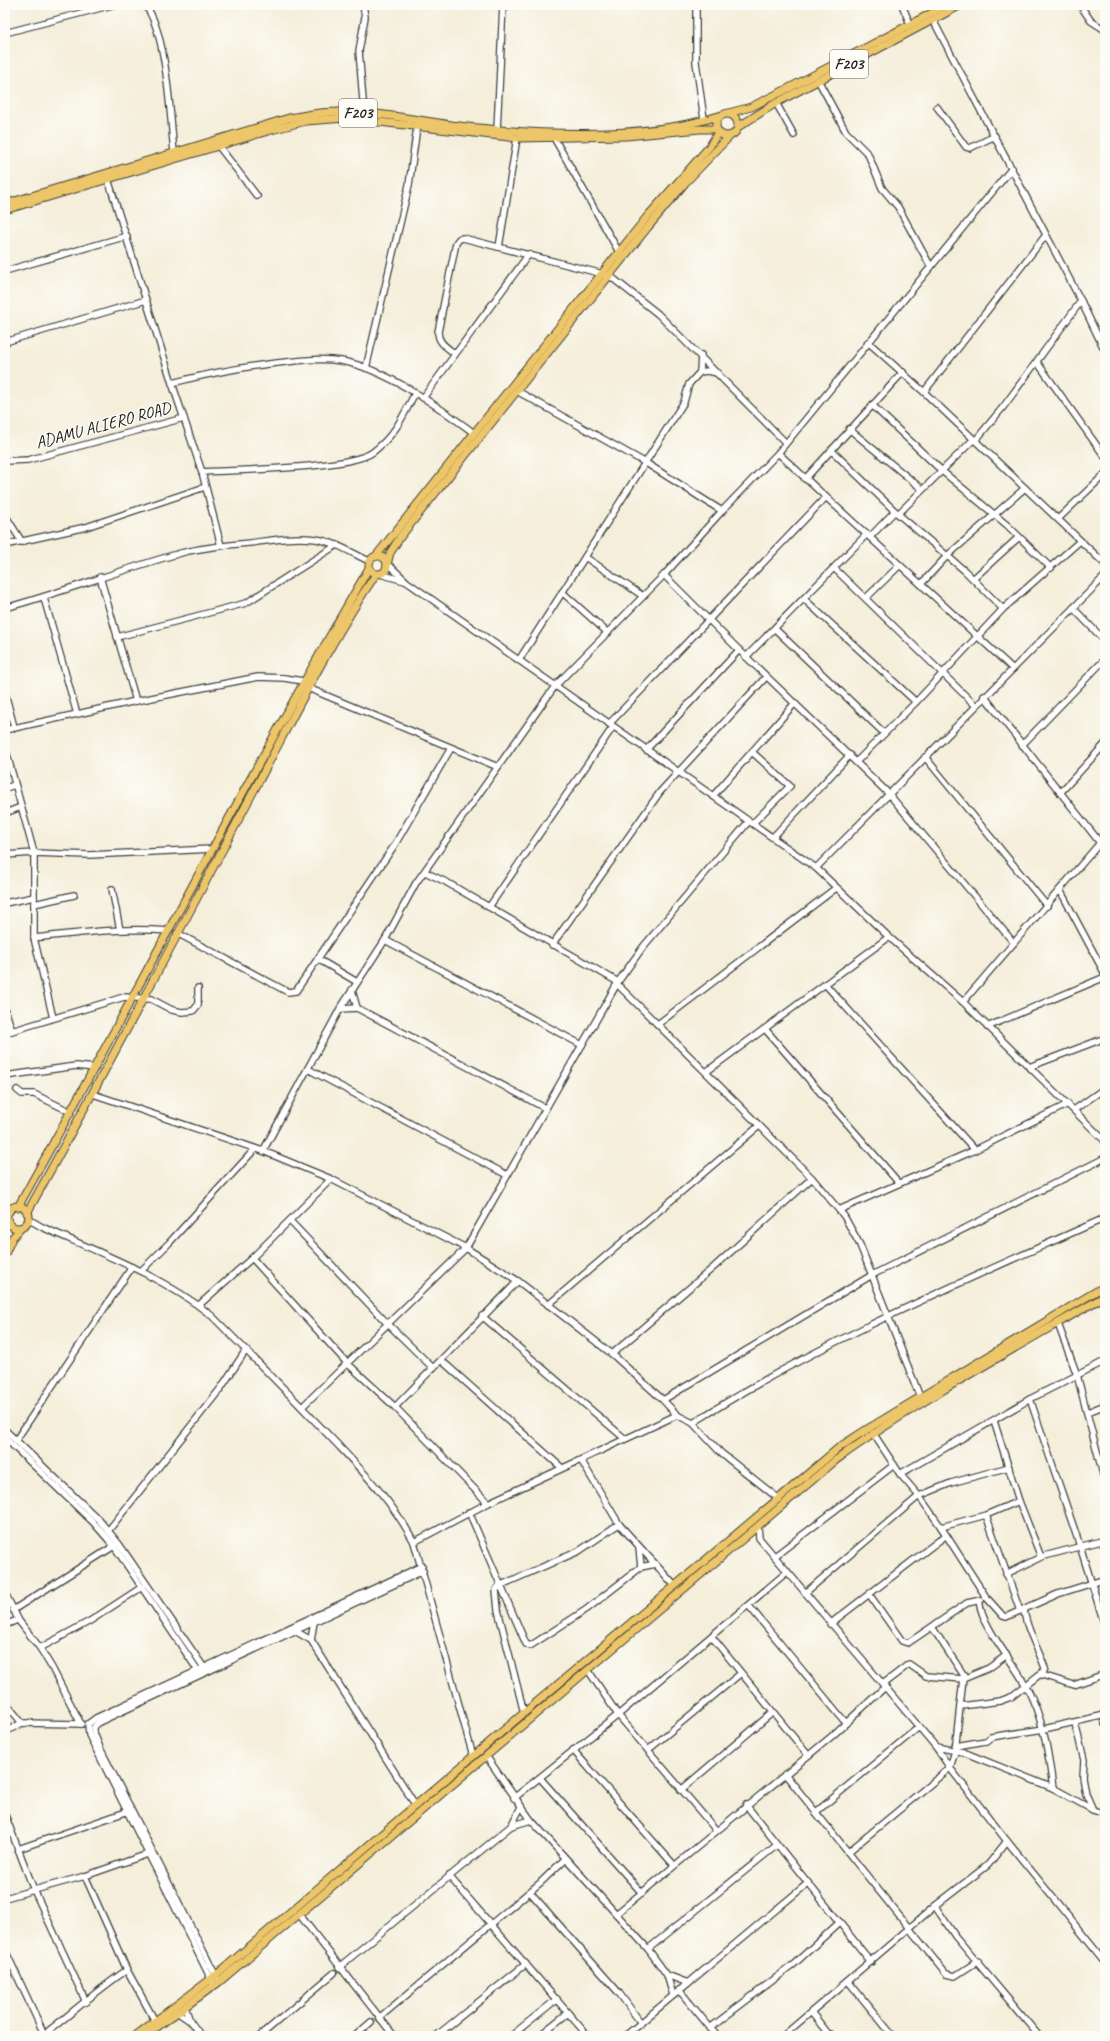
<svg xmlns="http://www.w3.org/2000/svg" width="1110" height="2041" viewBox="0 0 1110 2041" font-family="Caveat,sans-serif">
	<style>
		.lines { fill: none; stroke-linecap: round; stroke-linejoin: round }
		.minor-casing { stroke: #3c3c38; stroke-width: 8 }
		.major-casing { stroke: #3c3c38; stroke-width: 9 }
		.minor { stroke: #fff; stroke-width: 5.5 }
		.major { stroke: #ecc669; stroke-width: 7 }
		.labels { text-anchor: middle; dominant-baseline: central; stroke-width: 3; stroke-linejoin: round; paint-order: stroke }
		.shield { fill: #fdfcf7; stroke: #605f5e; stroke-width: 1 }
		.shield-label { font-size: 16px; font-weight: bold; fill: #1c1c1c }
		.street-label { font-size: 17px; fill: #1c1c1c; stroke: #fdfcf7 }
	</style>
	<rect width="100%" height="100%" fill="#fdfcf7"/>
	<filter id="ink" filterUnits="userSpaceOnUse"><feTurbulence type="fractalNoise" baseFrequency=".025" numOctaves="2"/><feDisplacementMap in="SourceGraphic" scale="8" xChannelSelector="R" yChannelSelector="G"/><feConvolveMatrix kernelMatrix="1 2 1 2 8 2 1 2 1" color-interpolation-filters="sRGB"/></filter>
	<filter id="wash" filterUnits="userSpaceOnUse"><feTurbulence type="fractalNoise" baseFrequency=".012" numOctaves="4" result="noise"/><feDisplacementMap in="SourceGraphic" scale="16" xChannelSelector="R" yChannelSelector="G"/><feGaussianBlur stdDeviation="0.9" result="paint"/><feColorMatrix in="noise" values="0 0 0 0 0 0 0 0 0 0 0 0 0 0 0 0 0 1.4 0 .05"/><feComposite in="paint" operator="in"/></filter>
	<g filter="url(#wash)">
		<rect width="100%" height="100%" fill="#f4eeda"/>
	</g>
	<g filter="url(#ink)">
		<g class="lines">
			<g class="minor-casing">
				<g id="minor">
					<path d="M145,5C167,32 170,115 174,152"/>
					<path d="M363,5L365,17L359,51L364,113"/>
					<path d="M696,5V62L704,119"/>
					<path d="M902,5L910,24"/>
					<path d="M1080,5L1091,21L1105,30"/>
					<path d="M933,20L1081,301L1105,351"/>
					<path d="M5,33L112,5"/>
					<path d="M818,80L846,132L868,154L882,188L898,207L931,267"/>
					<path d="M776,103L794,135"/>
					<path d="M937,107L966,147L970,148L995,136"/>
					<path d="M497,130L503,5"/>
					<path d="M554,138L619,252"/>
					<path d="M217,144L257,196"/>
					<path d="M108,179L172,383L202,472L221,546"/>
					<path d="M499,247L517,138"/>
					<path d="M5,271L127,236"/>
					<path d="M610,276L658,314L786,443"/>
					<path d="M5,342L146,300"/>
					<path d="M868,342L924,392L1105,564"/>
					<path d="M455,354C447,347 438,343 438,332L456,243L459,239L463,238L603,274"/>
					<path d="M1037,362L1105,457"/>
					<path d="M366,368L409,185L417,127"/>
					<path d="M700,372L707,371L718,373"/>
					<path d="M172,383C210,373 247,366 286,362C304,360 323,358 341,361C384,368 439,407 474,433"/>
					<path d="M517,391L646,463L722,511"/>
					<path d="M924,392L1046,235"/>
					<path d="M423,398L529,254"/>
					<path d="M872,405L942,471L1007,525L1051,568"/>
					<path d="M849,429L922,489"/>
					<path d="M975,441L1004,406L1081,301"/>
					<path d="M831,450L898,514L965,571L1003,609"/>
					<path d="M778,453L1013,669"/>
					<path d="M5,461L28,460L184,418"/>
					<path d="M202,472C236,470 350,469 373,452C396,434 402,418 415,393"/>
					<path d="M805,479L903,372"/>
					<path d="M898,514L973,440"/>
					<path d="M5,515L22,542"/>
					<path d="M1058,519L1105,474"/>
					<path d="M870,537L895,511"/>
					<path d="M5,545L86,527L205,487"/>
					<path d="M585,557L643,596"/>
					<path d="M387,566L391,567L407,582L816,868L889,937L963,1002L1105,1141"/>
					<path d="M834,568L975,705"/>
					<path d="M380,574L405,581"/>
					<path d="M664,575L739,650L888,793L1014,943"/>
					<path d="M100,577L136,701"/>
					<path d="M973,579L1019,537"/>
					<path d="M921,584L947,556L1025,488"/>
					<path d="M562,592L608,633"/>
					<path d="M44,598L77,714"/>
					<path d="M866,598L900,565"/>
					<path d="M804,599L916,702"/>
					<path d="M5,608C64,592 122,569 181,553C203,547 227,545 250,543C272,540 294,536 316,539C335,542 352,553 369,561"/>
					<path d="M1073,608L1105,641"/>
					<path d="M775,629L884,733"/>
					<path d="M117,637L246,603L337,545"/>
					<path d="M746,657L867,534"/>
					<path d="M519,660L684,402L689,384L700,372L701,355"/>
					<path d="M308,688L498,767"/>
					<path d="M5,693L14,727"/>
					<path d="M984,696L1105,849"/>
					<path d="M609,724L826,497"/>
					<path d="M5,730L136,701L258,677L284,678L303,681"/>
					<path d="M1022,745L1105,659"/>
					<path d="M5,747L34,853V938L53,1018"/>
					<path d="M646,750L739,650"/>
					<path d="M752,752L790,786L753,823"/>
					<path d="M925,757L1047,906"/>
					<path d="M856,762L916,702L1003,609L1080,541"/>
					<path d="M5,788L15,785"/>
					<path d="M1060,793L1105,744"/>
					<path d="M713,796L795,703"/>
					<path d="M5,813L21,807"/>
					<path d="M773,837L850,755"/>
					<path d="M5,855L34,853L89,855L212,849"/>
					<path d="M816,868L1105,576"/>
					<path d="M425,872L446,882L618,982"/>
					<path d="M112,889L120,930"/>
					<path d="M1060,890L1105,974"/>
					<path d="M5,903L34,897"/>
					<path d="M34,904L74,895"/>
					<path d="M489,907L613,727"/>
					<path d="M177,933L288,992L296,991L394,846L451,748"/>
					<path d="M34,938C79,933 124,927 169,931"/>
					<path d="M385,940L582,1045"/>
					<path d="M552,945L660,792L766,677"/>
					<path d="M318,959L357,982"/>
					<path d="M617,984L812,1178L844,1216L860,1245L920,1397"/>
					<path d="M825,984L975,1150"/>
					<path d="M352,990L357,1008"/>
					<path d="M963,1002L1105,837"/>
					<path d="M5,1009L12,1031"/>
					<path d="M340,1009L357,1008L545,1108"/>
					<path d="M658,1024L836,888"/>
					<path d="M987,1027L1105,977"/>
					<path d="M765,1029L899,1183"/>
					<path d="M5,1033L124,997L151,999L172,1010L182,1012L193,1011L198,1005V988"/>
					<path d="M1029,1067L1105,1038"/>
					<path d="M308,1069L507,1175"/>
					<path d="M706,1072L889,937"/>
					<path d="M5,1076L76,1066L95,1068"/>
					<path d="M17,1090L22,1094H34L71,1112"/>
					<path d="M93,1094L263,1151L331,1179L466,1248L518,1281L612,1354L663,1400L677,1415L693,1423L721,1453L779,1499"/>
					<path d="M1074,1110L1105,1088"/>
					<path d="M263,1151L340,1009L385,940L416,883L555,686L664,575L722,511L778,453L1012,168"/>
					<path d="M839,1210L975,1150L1068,1104"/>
					<path d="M5,1211H10"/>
					<path d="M28,1219L42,1227C100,1253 161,1275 212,1316C254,1358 296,1401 337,1444C366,1475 394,1504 414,1542L473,1756"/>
					<path d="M5,1221L8,1222"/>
					<path d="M290,1221L388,1324L433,1368"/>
					<path d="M252,1258L347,1363L395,1407L488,1503"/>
					<path d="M141,1271L169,1243L255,1149"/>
					<path d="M199,1305L252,1258L331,1179"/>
					<path d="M548,1305L759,1126"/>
					<path d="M482,1316L624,1438"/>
					<path d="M1058,1324L1077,1375L1105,1482"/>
					<path d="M612,1354L714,1267L812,1178"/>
					<path d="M441,1360L562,1468"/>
					<path d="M1030,1399L1080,1546L1105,1626"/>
					<path d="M663,1400L872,1275L1105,1158"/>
					<path d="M302,1407L466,1248L618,982L643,947L749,821"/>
					<path d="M395,1407L518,1281"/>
					<path d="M1088,1412L1105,1405"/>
					<path d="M994,1421L1019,1501L1041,1557"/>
					<path d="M693,1423C822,1340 965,1281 1105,1218"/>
					<path d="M5,1430L99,1520L119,1544L205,1669"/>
					<path d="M873,1433L900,1474L919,1496L941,1527L986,1597L1003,1616L1006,1617L1058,1594L1105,1579"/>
					<path d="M5,1438L93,1522L114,1546L199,1672"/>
					<path d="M16,1440L132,1267"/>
					<path d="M581,1460L619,1524L675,1586"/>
					<path d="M900,1474L1030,1399L1105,1361"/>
					<path d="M469,1512L526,1644L530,1646L587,1609L641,1567L655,1564"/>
					<path d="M986,1515L1020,1611"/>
					<path d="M758,1526L759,1538L936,1747L963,1752L1053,1788L1093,1810L1105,1814"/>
					<path d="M941,1527L986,1515L1019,1501"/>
					<path d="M108,1531L221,1388L246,1350"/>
					<path d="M414,1542L488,1503L677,1415"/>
					<path d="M639,1548L641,1567"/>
					<path d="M775,1556L894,1465"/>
					<path d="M1006,1574L1041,1557L1105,1540"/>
					<path d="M5,1593L19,1621L40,1648L52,1668L81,1724"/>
					<path d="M805,1593L919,1496L951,1483L1009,1467"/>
					<path d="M869,1594L902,1641L908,1643L967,1603L981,1600"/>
					<path d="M979,1601C984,1631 1012,1659 1026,1686C1044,1719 1048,1752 1053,1788"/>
					<path d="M749,1606L846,1723"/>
					<path d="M13,1610L114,1546"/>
					<path d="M830,1624L945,1536"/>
					<path d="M5,1625L15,1621"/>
					<path d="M932,1627L965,1677"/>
					<path d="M295,1631L311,1640L416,1806"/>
					<path d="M712,1637L808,1755"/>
					<path d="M311,1640L314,1622"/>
					<path d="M40,1648L90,1621L142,1587"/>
					<path d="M588,1670L618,1715L716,1830"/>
					<path d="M1042,1675L1074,1685L1105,1674"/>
					<path d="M883,1684L909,1664L926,1676L963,1679L989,1668L1007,1655"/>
					<path d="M5,1702L22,1723"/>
					<path d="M961,1706L1000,1701L1011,1697L1044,1671L1045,1668C1039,1650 1025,1627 1024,1609"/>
					<path d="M524,1713L498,1610L496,1590L499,1586L579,1551L619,1524"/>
					<path d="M1104,1715L1105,1724"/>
					<path d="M1075,1723L1084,1760L1083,1777L1086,1794L1093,1810"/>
					<path d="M5,1732L22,1723L82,1724"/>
					<path d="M955,1746L986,1741L991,1737L1044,1729L1105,1715"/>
					<path d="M936,1747L950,1768L1007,1841L988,1865L935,1906L955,1936L1039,2036"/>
					<path d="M573,1750L674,1865"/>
					<path d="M648,1750L740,1674"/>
					<path d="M486,1756L531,1820L648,1949L667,1975L673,1995"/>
					<path d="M785,1774L946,1974L955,1976L978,1961"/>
					<path d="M540,1778L642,1893"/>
					<path d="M681,1790L772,1713"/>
					<path d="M514,1798L618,1715L787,1572"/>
					<path d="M746,1805L871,1962"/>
					<path d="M816,1812L919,1727"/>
					<path d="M5,1815L34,1890L86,2002"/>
					<path d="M511,1826L521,1807"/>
					<path d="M1007,1841L1105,1962"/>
					<path d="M18,1849L126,1812"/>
					<path d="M848,1852L950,1768L955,1751L963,1679"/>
					<path d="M85,1876L127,1970L155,2021"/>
					<path d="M449,1876L588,2036"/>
					<path d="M530,1892L619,1993L641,2023"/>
					<path d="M5,1898L85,1876L148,1854"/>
					<path d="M299,1914L394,2036"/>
					<path d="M616,1914L832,1736L885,1687"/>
					<path d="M648,1949L777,1845"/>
					<path d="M5,1950L44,2034"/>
					<path d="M339,1967L511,1826L531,1820"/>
					<path d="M667,1975L688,1983"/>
					<path d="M217,1978L100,1748L94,1733V1727L99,1722L423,1571"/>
					<path d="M848,1981L893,2036"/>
					<path d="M214,1985L89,1735L88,1724L96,1718L422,1566"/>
					<path d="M679,1990L717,2036"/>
					<path d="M185,2007L190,2021L201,2036"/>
					<path d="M177,2012L190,2021"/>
					<path d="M811,2012L830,2036"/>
					<path d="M379,2018L540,1883L565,1859"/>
					<path d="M710,2028L793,1965L840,1922"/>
					<path d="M42,2036C71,2014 97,1990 127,1970"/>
					<path d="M260,2036L334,1973"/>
					<path d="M355,2036L371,2022"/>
					<path d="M436,2036L526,1964"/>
					<path d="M511,2036L557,1999"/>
					<path d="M539,2036L568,2013"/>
					<path d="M625,2036L808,1883"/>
					<path d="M783,2036L935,1906"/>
				</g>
			</g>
			<g class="major-casing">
				<g id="major">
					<circle cx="727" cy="125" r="11"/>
					<path d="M725,114L751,107L789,88L947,5"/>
					<path d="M738,127L776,103L961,5"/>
					<path d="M5,204L289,118C305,115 321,112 337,112C375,111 414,120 451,125C534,135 642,141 722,115"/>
					<path d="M5,210L271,130L306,121L345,118L517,138L626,136L700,129H716"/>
					<circle cx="378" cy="565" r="9"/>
					<path d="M376,556L647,217L710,146L718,132"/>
					<path d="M387,565L390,553L401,536L648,227L685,183L730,136"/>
					<circle cx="18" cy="1217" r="11"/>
					<path d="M18,1207C136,995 247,778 369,568"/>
					<path d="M27,1213C104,1074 178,934 252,794C292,720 329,643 376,574"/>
					<path d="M5,1254L12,1238L21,1228"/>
					<path d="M135,2036L215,1976L524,1713L841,1446L869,1428L1105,1286"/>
					<path d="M145,2036L219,1982L836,1460C921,1399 1014,1349 1105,1296"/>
				</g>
			</g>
			<use href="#minor" class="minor"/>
			<use href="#major" class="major"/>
		</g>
	</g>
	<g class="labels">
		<g class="shield">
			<rect x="830" y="50" width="38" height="28" rx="3"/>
			<rect x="339" y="99" width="38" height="28" rx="3"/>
		</g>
		<g class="shield-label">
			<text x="849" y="64">F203</text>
			<text x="358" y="113">F203</text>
		</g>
		<g class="street-label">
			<text transform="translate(103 425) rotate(-15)">ADAMU ALIERO ROAD</text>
		</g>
	</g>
	<rect width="1110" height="2041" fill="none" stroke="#fdfcf7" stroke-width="20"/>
</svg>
